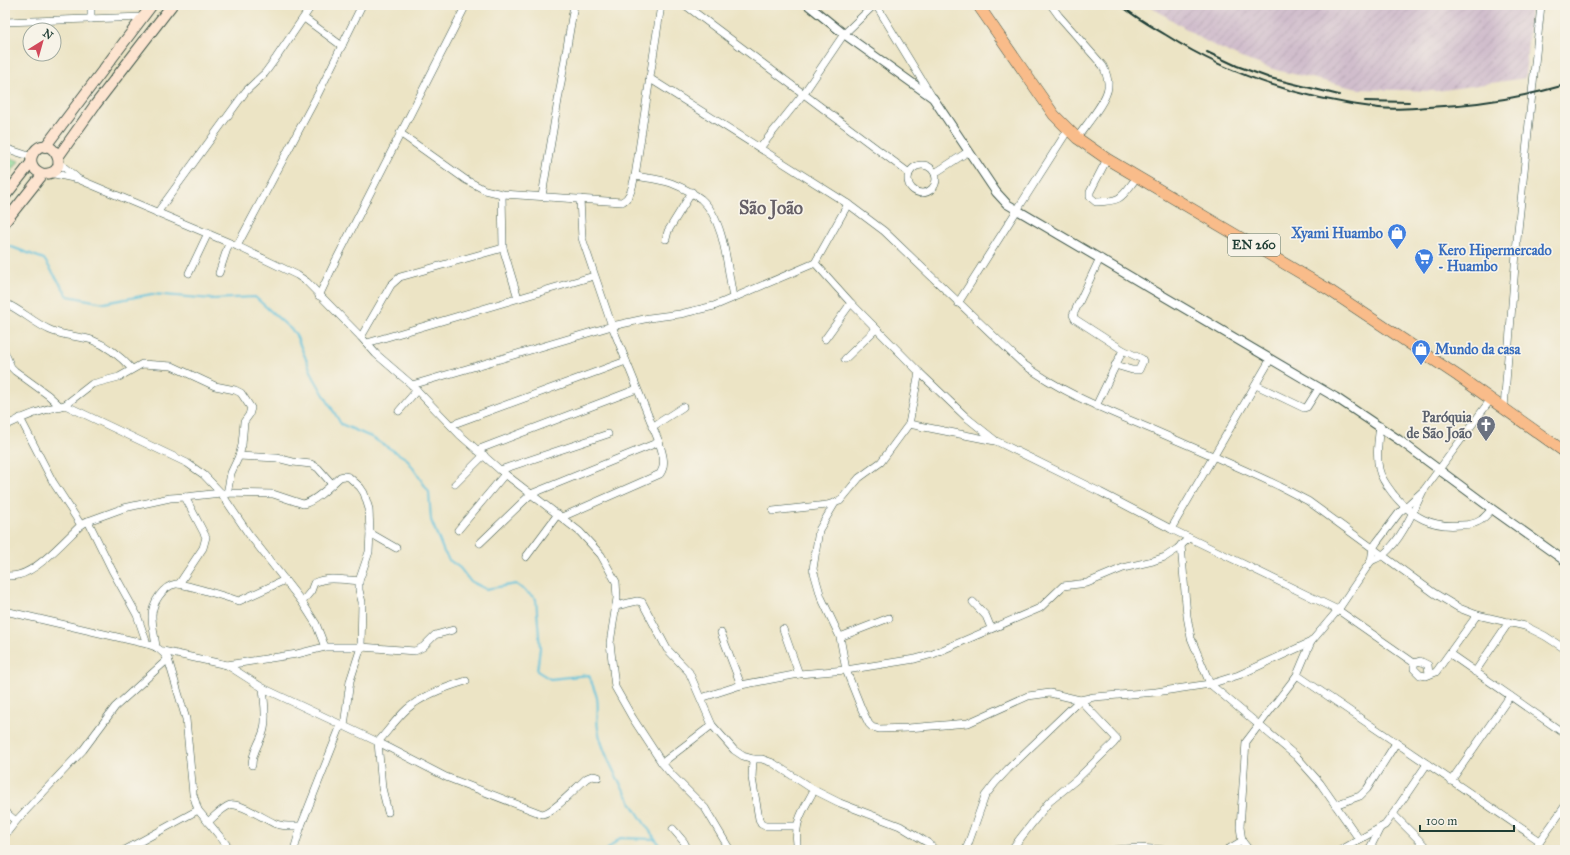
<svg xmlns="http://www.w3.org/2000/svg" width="1570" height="855" viewBox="0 0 1570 855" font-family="'IM FELL Great Primer',serif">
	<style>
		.industrial { fill: url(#industrial-furrows) }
		.wetland { fill: url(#wetland-marsh); stroke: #588c66 }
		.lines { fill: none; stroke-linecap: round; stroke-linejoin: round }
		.stream { stroke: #5ec1dc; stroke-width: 2 }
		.minor-casing { stroke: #3e564a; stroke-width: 8 }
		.tertiary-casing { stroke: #3e564a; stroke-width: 10 }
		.secondary-casing { stroke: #3e564a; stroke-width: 12 }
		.primary-casing { stroke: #3e564a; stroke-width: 12 }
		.minor { stroke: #fff; stroke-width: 7 }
		.tertiary { stroke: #fff; stroke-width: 8 }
		.secondary { stroke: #fde4d0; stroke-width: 10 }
		.primary { stroke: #f9bc8a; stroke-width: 11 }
		.rail { stroke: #1f3d34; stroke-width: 2 }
		.labels { text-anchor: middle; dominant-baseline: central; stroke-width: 3.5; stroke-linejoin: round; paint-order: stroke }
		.shield { fill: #f7f3e8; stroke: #60746a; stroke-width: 1 }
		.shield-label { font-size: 13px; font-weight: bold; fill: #1f3d34 }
		.shop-label { font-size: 14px; font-weight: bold; fill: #366cbe; stroke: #f7f3e8; text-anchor: start }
		.worship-label { font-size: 14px; font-weight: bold; fill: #5b616d; stroke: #f7f3e8; text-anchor: end }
		.district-label { font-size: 18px; font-weight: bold; fill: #666067; stroke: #f7f3e8 }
	</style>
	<defs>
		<pattern id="industrial-furrows" width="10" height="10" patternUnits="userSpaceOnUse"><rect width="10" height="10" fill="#d0bdcc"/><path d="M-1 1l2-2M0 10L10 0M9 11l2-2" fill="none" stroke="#b2a3b0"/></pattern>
		<pattern id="wetland-marsh" width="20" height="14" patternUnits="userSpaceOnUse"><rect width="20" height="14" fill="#90db97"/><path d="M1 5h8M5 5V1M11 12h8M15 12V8" fill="none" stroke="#75b37c"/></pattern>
	</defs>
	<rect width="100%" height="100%" fill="#f7f3e8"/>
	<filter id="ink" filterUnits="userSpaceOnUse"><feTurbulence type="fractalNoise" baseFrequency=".025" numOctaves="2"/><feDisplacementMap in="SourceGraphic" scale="8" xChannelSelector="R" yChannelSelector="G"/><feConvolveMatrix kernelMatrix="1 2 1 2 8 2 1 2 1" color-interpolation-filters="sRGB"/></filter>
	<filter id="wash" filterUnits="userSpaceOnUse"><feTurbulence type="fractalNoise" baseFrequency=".012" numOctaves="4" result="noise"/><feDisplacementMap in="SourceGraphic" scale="16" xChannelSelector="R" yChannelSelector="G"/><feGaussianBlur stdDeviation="0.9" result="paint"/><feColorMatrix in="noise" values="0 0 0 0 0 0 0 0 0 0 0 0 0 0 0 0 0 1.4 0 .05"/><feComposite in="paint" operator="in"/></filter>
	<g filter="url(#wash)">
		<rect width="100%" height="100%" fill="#ece4c5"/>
		<path class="industrial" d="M1148,5H1531L1525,78L1437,91L1358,89L1276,70L1241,58L1207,42Z"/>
		<path class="wetland" d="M5,156L19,161L5,181Z"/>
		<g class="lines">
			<g class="stream">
				<path d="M9,246L44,259L68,296L104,303L152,294L212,299L255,297L295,333L314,378L341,424L371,437L407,459L429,492L431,520L444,552L449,560L460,568L470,581L486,589L516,584L536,599L540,648L537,671L550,679L589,675C591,682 595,690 597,698C599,708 596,719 598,729C604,763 642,823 664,850"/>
				<path d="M607,850L620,838L655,839"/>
			</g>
		</g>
	</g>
	<g filter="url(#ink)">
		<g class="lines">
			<g class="minor-casing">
				<g id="minor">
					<path d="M91,5V19"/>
					<path d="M685,5L909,173"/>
					<path d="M876,5L931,95"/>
					<path d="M1051,5L1059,16L1103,66C1106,73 1109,80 1108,87C1107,101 1085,126 1077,138"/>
					<path d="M304,18L342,46"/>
					<path d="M5,22L143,17"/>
					<path d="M649,78L848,204L884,231L1022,363C1062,393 1106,410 1151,429C1194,448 1237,466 1279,486L1308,501L1434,593L1459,608L1477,615L1525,626L1545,636L1565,649"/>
					<path d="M400,133L466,180L485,190L502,194L622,202C632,197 632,185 635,176L661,5"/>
					<path d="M5,148L32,157"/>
					<path d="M760,148L804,93L844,34L874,5"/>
					<path d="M1107,159L1090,192V197L1096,202C1123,201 1121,198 1137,177"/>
					<path d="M59,163L76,177"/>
					<circle cx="922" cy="179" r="14"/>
					<path d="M50,173L78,179L237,246L297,275L307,282L361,337L376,354L412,385L460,435L500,470L580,532L601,555L616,582L617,598L610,643L615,687L632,717L662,763L672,775L705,808L730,850"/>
					<path d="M935,173L969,151"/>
					<path d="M635,176C647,178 660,179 671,183C681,187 692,192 701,199C725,220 727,268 733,297"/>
					<path d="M542,196L574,5"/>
					<path d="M157,213L246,91L265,73L276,58L312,5"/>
					<path d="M666,239L668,231L692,192"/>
					<path d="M237,246L317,96L362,5"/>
					<path d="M503,248L518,298"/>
					<path d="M815,263L851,303L919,372L966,417L996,441L1100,492L1171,529L1338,610L1414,663"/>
					<path d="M189,273L208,233"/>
					<path d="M219,273L229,243"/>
					<path d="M319,296L335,262L466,5"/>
					<path d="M5,303C21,310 34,323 50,330C63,336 78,336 92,340C108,346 121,357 132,369"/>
					<path d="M958,303L1068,130"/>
					<path d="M361,337L391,285L400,277L503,248L502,194"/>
					<path d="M825,339L851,303"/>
					<path d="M367,343L594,276"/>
					<path d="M5,353L11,367L15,371L48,395L60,406"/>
					<path d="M845,359L876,329"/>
					<path d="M1115,365L1132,370H1139L1143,361L1142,359L1123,350"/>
					<path d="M412,385L612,326L649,318L680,314L714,306L815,263L848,204"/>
					<path d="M1256,385L1304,408L1307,407L1319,388"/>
					<path d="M65,405L92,384L119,377L142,364L172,366L215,386L235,390L241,393L251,408L249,415L244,422L242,445L239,456L231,473L227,494"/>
					<path d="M1096,406L1123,350L1075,319L1073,315L1100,258"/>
					<path d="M1504,408L1517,240L1541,5"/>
					<path d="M399,411L417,390"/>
					<path d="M20,418L53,482L81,525"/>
					<path d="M909,424L995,441"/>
					<path d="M451,425L626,361"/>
					<path d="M5,426C24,416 44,409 65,405L187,463L204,475L221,493L248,533L302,602L316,624L325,647"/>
					<path d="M1380,426C1378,440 1376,455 1379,469C1381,479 1388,487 1394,495C1412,517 1432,528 1461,525C1468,525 1475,524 1481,520C1485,517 1489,512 1492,509"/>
					<path d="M652,427L683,407"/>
					<path d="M477,450L637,389"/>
					<path d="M239,456L277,458L293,462L311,464L318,468L332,484"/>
					<path d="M500,470L608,434"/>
					<path d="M455,484L484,455"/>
					<path d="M835,503L819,530L813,569L821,597L840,637"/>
					<path d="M773,511L827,505L840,501L859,478L881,462L909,424L919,372"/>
					<path d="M562,517L660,474C667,464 662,452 659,442L612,326L582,238L580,199"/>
					<path d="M88,521L112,570L137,615L147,644"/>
					<path d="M1171,529L1270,360"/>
					<path d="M458,530L505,474"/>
					<path d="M370,533L396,548"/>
					<path d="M480,543L531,494L659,442"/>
					<path d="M1181,545L1187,616L1191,638L1210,684L1296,756L1320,783L1359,839"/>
					<path d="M526,557L558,514"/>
					<path d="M1371,561C1375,559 1381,557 1384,554C1401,540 1413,512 1422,493"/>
					<path d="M5,576C9,576 14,576 18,575C38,571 66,539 81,525L88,521L124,508L170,498L185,497L221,493L273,494L303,504C315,502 331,485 340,477L344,476L349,477L360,487L364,493L369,509L370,533L369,552L359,581V590L362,602L361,647L350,681L344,726"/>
					<path d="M179,584L203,548L206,537L185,497"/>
					<path d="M302,602L311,591L314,583C328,576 344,580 359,581"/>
					<path d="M973,602L986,616L991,628"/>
					<path d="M616,606L637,601L642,602L667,649L689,672L712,725L734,750L743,756L753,759H762L773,763L814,790L840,803L900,826L928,843L935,850"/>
					<path d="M5,611L147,644C157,647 162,650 168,659L186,719L193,794L198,810L231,850"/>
					<path d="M889,618L840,637L846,670L862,710L869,724L872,727L879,729L908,728L968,723L1028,696L1050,693L1080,700L1117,739L1113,744L1076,780L1049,802L1011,850"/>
					<path d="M783,629L799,674"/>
					<path d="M721,633L741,685"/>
					<path d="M156,647C155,637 152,626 152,616C152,603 163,586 176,584C184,583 229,598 239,601L285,580"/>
					<path d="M163,651L227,665L263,688L378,742L446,777L542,814C554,813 577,786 587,778L592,776L598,777"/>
					<path d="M1450,654L1565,734"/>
					<path d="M1414,663V669L1420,675L1426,676L1436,672L1477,615"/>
					<path d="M1414,663L1420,661L1428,665L1429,674"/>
					<path d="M227,665L297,654L325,647H361L415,651L423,647L435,635L453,630"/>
					<path d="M1475,672L1509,622"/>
					<path d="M1297,675L1540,841"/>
					<path d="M701,698L741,685L799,674L846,670L915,659L933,654L1040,608L1063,586L1087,583L1123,568L1153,561L1165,557L1177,549L1189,538"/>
					<path d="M753,759L752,778L759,819L761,824L765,826H797"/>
					<path d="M662,763L712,725"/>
					<path d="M252,765C252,751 261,742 264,729C267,716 264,701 263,688"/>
					<path d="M1451,781L1510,696"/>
					<path d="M1335,805L1360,796L1367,789L1396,743"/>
					<path d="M5,812L16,821"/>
					<path d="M388,812L382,788L378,742C387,732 396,719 407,709C423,695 446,687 466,681"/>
					<path d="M1393,814L1429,850"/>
					<path d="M208,822C214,817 222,808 230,805C240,802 266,820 276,824C285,827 293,826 301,826"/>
					<path d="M673,829L684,842L688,850"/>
					<path d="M5,835L16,821L83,750L115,707L168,659"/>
					<path d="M797,844C794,821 804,809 814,790"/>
					<path d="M125,850L198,810"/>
					<path d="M294,850L301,826L341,725"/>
					<path d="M966,850L985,796L995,783L1008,769L1080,700L1094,697L1156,692L1210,684L1239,675L1311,642"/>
					<path d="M1113,850L1139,848L1165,850"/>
					<path d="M1227,850L1242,841"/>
					<path d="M1249,850L1242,841L1240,827L1246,742L1297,675L1311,642L1338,610L1371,561L1373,548L1377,542L1399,513L1424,490L1491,399"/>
					<path d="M1341,850L1385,825L1393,814L1427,764"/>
					<path d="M1369,850L1380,828"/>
					<path d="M1534,850L1565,806"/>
				</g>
			</g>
			<g class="tertiary-casing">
				<path id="tertiary" d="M808,5L844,34L933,98L996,192L1007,204L1335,397L1399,440L1492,509L1565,561"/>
			</g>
			<g class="secondary-casing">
				<g id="secondary">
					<path d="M45,147L152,5"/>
					<path d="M58,157L95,105L172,5"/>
					<path d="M5,196L31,163"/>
					<path d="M5,222L43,174C75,174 50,130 34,152C27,162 34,171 43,174"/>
				</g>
			</g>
			<g class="primary-casing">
				<path id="primary" d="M978,5L1054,115L1077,138L1107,159L1326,288L1458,376L1565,452"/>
			</g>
			<use href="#minor" class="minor"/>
			<use href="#tertiary" class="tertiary"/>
			<use href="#secondary" class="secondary"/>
			<use href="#primary" class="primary"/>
			<g class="rail">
				<path d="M1121,5C1134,17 1151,26 1166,35C1230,76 1304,99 1379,108C1395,110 1412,108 1428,107C1475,105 1520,98 1565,85"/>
				<path d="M1207,52L1237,66L1270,78L1339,95"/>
				<path d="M1365,101L1409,102"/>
			</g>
		</g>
	</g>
	<defs>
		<g id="shop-pin" transform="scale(1)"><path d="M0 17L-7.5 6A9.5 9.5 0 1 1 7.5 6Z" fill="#3f7fe0" stroke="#f7f3e8"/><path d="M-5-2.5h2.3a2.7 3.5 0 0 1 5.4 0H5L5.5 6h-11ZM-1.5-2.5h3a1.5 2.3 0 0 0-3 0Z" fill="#fff"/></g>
		<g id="supermarket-pin" transform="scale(1)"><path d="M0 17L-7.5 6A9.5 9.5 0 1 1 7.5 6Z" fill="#3f7fe0" stroke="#f7f3e8"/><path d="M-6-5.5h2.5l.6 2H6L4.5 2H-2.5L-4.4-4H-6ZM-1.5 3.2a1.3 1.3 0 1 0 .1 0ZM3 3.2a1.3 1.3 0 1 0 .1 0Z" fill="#fff"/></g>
		<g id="church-pin" transform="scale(1)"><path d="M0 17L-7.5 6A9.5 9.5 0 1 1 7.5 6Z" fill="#6b7280" stroke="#f7f3e8"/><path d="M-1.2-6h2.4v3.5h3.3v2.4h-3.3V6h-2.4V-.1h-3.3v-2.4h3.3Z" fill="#fff"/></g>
	</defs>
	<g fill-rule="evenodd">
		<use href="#shop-pin" x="1397" y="233"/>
		<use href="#supermarket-pin" x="1424" y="258"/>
		<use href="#shop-pin" x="1421" y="349"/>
		<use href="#church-pin" x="1486" y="425"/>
	</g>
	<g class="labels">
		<rect class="shield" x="1228" y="234" width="52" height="22" rx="3"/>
		<g class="shield-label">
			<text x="1254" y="245">EN 260</text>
		</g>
		<g class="shop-label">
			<text x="1383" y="233" text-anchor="end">Xyami Huambo</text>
			<text x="1438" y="250">Kero Hipermercado<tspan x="1438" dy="16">- Huambo</tspan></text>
			<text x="1435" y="349">Mundo da casa</text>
		</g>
		<g class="worship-label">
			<text x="1472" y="417">Paróquia<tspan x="1472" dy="16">de São João</tspan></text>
		</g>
		<g class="district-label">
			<text x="771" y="208">São João</text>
		</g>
	</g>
	<rect width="1570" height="855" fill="none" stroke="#f7f3e8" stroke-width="20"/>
	<g transform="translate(42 42) rotate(37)"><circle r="19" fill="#f7f3e8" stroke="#a1aaa0"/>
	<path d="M0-3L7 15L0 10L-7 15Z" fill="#d1495b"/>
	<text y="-6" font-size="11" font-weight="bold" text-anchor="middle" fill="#1f3d34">N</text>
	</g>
	<path d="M1420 825v6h94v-6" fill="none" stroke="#1f3d34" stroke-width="2"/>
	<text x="1426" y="825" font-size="12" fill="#1f3d34" stroke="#f7f3e8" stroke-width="3" paint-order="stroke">100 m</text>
</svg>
